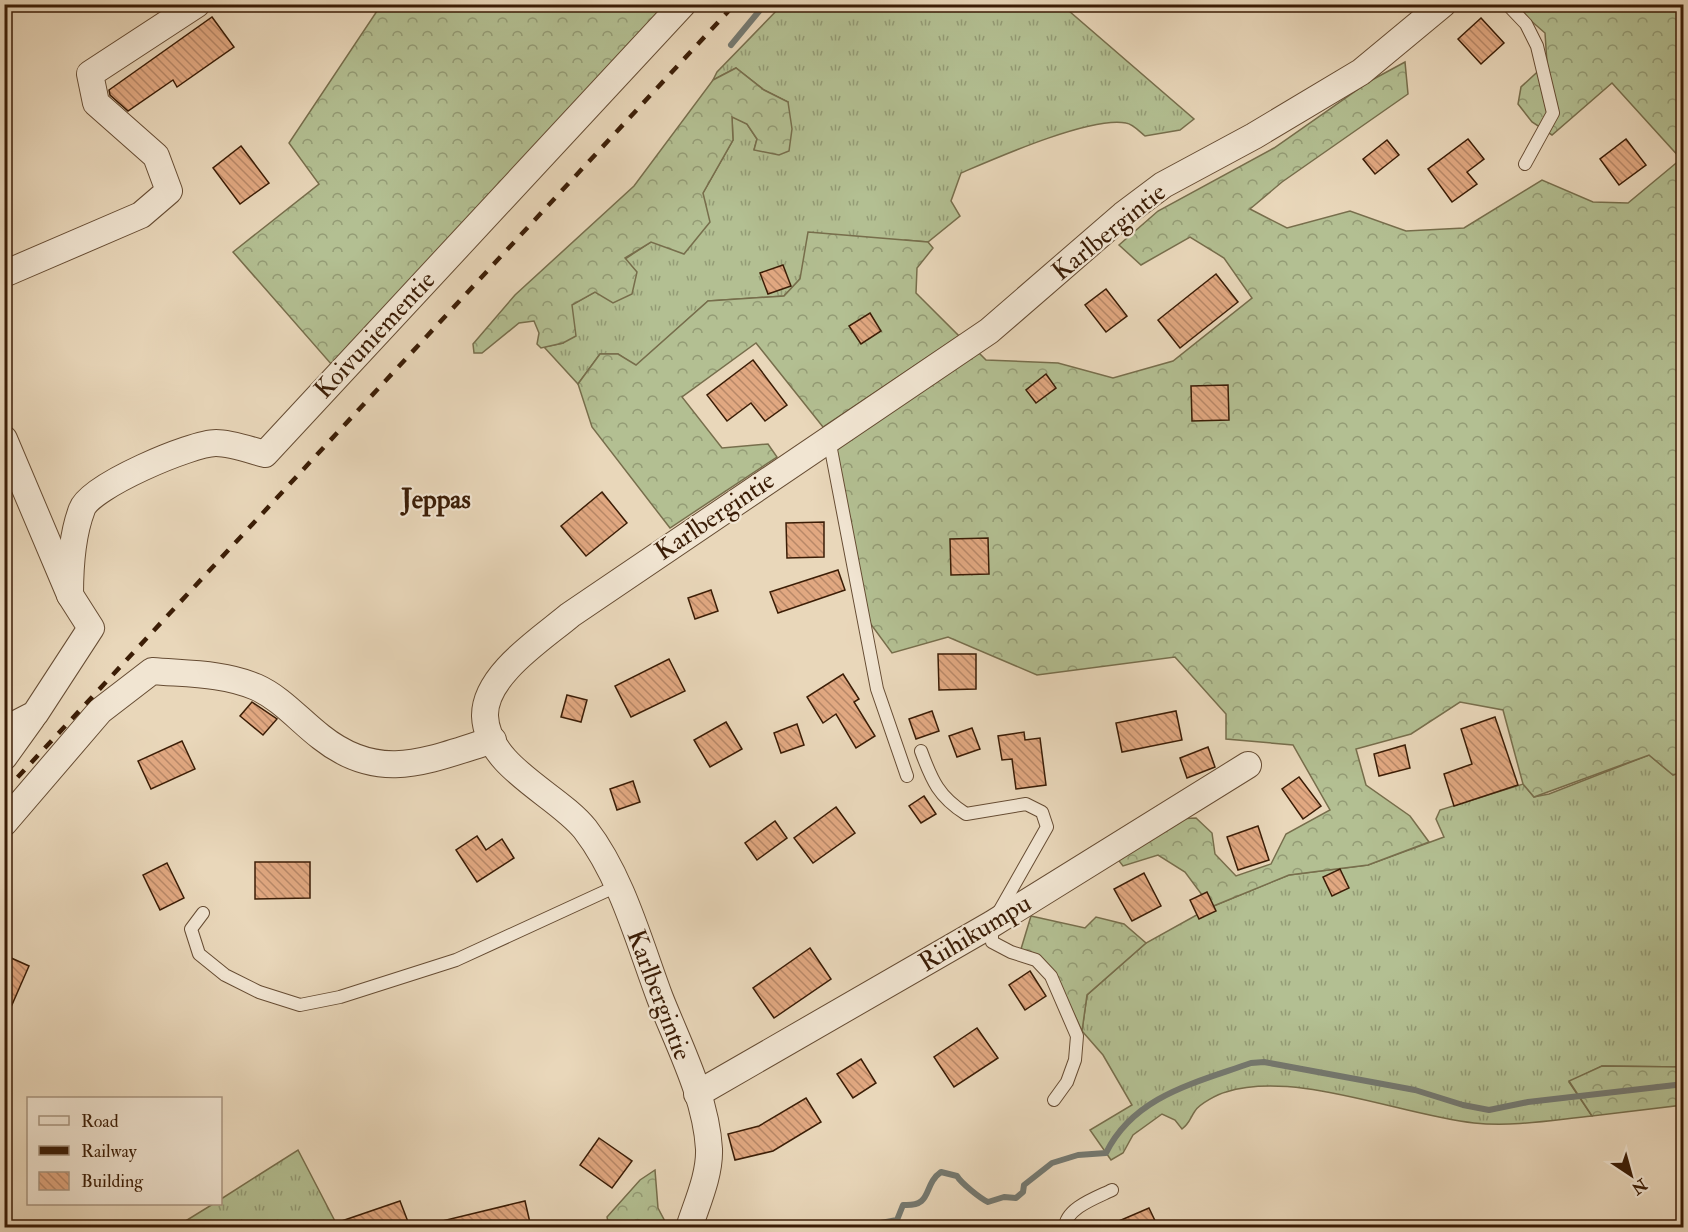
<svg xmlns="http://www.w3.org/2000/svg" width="1688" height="1232" viewBox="0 0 1688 1232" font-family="'IM FELL Double Pica',serif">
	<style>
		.grass { fill: url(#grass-tufts); stroke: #776e4c; stroke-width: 1.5 }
		.forest { fill: url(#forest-crowns); stroke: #776e4c; stroke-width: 1.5 }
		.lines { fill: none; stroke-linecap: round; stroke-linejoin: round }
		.stream { stroke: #747971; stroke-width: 6 }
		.building { fill: url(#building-back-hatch); stroke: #3b1d06; stroke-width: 1.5 }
		.service-casing { stroke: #664c33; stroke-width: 14 }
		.minor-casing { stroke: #664c33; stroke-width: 28 }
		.service { stroke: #f1e5d2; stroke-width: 12 }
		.minor { stroke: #f1e5d2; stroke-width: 26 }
		.rail { stroke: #3b1d06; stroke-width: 4.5; stroke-dasharray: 10 10; stroke-linecap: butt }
		.labels { text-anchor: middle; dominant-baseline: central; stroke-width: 4.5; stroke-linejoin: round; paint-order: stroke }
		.street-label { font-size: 26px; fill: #3b1d06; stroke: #f1e5d2 }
		.neighbourhood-label { font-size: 27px; font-weight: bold; fill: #3b1d06; stroke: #f1e5d2 }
	</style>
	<defs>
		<pattern id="grass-tufts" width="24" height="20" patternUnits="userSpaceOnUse" patternTransform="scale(1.5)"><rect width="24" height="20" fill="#b3bf92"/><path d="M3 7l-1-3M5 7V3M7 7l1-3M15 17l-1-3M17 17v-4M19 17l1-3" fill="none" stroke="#939b75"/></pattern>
		<pattern id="forest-crowns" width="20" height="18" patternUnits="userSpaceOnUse" patternTransform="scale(1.5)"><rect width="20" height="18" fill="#b3bf92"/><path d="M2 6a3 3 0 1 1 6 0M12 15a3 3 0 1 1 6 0" fill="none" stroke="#939b75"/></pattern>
		<pattern id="building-back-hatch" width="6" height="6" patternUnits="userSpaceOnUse" patternTransform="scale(1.5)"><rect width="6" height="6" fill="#e1a881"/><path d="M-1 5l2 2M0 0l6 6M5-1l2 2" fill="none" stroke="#b88868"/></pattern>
	</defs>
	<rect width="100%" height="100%" fill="#e9d7ba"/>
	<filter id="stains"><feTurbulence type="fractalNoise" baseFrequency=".00333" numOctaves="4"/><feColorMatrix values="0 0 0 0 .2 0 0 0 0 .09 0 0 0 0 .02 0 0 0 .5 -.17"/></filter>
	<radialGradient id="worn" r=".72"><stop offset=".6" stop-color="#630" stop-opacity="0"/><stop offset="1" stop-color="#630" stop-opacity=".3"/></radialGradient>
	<g class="grass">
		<path d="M782,5H1062L1194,119L1180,130L1145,136C1140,132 1133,124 1126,123C1091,116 996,158 961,173L951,201L960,216L928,242L905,240L800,279L784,296L708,301L636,366L618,354H600L578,384L544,347L563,343L571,305L595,292L625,259L651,242L703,193L733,140L732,116L747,124L757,139L754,150L788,102L764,90L736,68L713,80L717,72Z"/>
		<path d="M1649,755L1673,775L1683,772V1067L1602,1066L1569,1082L1592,1116C1552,1120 1514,1127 1474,1123C1401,1115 1296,1070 1226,1092C1218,1094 1199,1104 1195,1111C1190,1118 1190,1123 1182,1129L1175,1120L1162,1114L1133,1135L1123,1153L1111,1160L1090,1130L1132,1105L1103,1055L1082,1031L1087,995L1146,943L1211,907L1289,875L1368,865L1444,837L1436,819L1440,810L1523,784L1534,797L1549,794Z"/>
		<path d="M298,1150L338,1227L174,1228L213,1204H220L221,1199Z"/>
	</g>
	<g class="forest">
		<path d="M381,5H669L332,365L233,252L319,184L289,143Z"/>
		<path d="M1513,5H1683V772L1673,775L1649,755L1534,797L1523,784L1503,710L1460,702L1411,734L1356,749L1366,785L1410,816L1429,842L1368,865L1289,875L1211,907L1185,872L1158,855L1123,866L1116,857L1175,819L1196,818L1212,833L1215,854L1236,876L1271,864L1286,834L1330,810L1293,745L1226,739V714L1175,657L1037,675L948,637L892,653L870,623L835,447L979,353L986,360L1058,363L1113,378L1173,361L1252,298L1224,258L1190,237L1141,265L1119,245L1158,211L1274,148L1370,81L1405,62L1408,94L1282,182L1250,209L1287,228L1350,211L1406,231L1464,228L1542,180L1593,202L1628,203L1681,159L1612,83L1552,135L1532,122L1518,104L1521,87L1547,63L1545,33Z"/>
		<path d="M736,68L764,90L788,102L792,129L789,151L779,155L754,150L757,139L747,124L732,117L733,140L703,193L710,222L684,254L651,242L625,258L637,272L632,294L613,303L595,292L572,305L576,336L563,343L541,348L537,344L539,333L534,321L519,323L482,353H474L473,344L515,295L634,186L713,80Z"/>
		<path d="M808,232L928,242L933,248L917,268L916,293L959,336L823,427L756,343L682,397L722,448L768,444L777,457L670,528L592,427L578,384L600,354H618L636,365L708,301L784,296L800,279Z"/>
		<path d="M1031,916L1085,928L1096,917L1124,924L1146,943L1087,995L1082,1031L1055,974L1021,949Z"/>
		<path d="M1602,1066L1683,1067V1105L1592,1116L1569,1081Z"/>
		<path d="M655,1170L658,1208L668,1227H609L607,1217L640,1180Z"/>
	</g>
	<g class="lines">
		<g class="stream">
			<path d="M731,45L765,4"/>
			<path d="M877,1228L881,1223L897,1220L903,1205C934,1207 922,1185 941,1172L957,1176C961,1183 981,1199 988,1202L1004,1197L1016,1198L1023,1192L1024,1185L1052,1163L1078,1155L1106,1153C1134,1096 1195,1083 1251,1063L1264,1062L1415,1090L1463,1105L1489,1110L1528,1102L1684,1084"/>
		</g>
	</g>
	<g class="building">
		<path d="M212,17L234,47L177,87L173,80L128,111L110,95L109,90Z"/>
		<path d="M1481,18L1504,43L1481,64L1458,39Z"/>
		<path d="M1468,139L1484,159L1467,172L1477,184L1452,202L1428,169Z"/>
		<path d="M1626,139L1646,165L1619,185L1600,159Z"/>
		<path d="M1387,140L1399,155L1375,174L1363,159Z"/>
		<path d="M241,146L269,183L240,204L213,168Z"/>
		<path d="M783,265L791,286L768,294L760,273Z"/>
		<path d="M1216,274L1238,302L1180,348L1158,320Z"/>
		<path d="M1106,289L1127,316L1106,332L1085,305Z"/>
		<path d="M870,313L881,331L861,344L849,326Z"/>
		<path d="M753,360L787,405L765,421L751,403L727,421L707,395Z"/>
		<path d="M1046,374L1056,388L1036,403L1026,390Z"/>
		<path d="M1228,385L1229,420L1192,421L1191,386Z"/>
		<path d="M602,492L627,523L586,556L561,526Z"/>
		<path d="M824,522V557L787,558L786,523Z"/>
		<path d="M988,538L989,574L951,575L950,539Z"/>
		<path d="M838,570L845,590L778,613L770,592Z"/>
		<path d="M711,590L718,611L695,619L688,598Z"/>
		<path d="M938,654H976V689L939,690Z"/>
		<path d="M669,659L685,691L631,717L615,686Z"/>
		<path d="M843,674L859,699L854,702L875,736L856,748L836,714L823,723L807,697Z"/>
		<path d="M567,695L587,700L581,722L561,717Z"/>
		<path d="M252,702L277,719L263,735L240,716Z"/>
		<path d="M932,711L939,731L916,739L909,719Z"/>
		<path d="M1176,711L1182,740L1122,752L1116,723Z"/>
		<path d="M1495,717L1518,785L1454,806L1444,774L1472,764L1461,729Z"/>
		<path d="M726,722L742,749L710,767L694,740Z"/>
		<path d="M797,724L804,745L781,753L774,733Z"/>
		<path d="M972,728L980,749L957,757L949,736Z"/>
		<path d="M1024,732L1025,740L1040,738L1046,785L1016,789L1012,759L1002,760L998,736Z"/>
		<path d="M182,741L195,769L151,789L138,761Z"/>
		<path d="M1405,745L1410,768L1379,776L1374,754Z"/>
		<path d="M1208,747L1215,767L1187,778L1180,758Z"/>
		<path d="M1299,777L1321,806L1303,819L1282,789Z"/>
		<path d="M633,781L640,802L617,810L610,789Z"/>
		<path d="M924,796L936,814L921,823L909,806Z"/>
		<path d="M836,807L855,833L813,863L794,838Z"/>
		<path d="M775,821L787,838L757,860L745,843Z"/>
		<path d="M1258,826L1269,860L1238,870L1227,837Z"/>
		<path d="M477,836L486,850L502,839L514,858L477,882L456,850Z"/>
		<path d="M255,862H310V898L255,899Z"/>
		<path d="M167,863L184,898L160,910L143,875Z"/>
		<path d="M1340,869L1349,888L1332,896L1323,877Z"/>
		<path d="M1144,873L1161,906L1132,921L1114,889Z"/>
		<path d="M1207,892L1216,911L1199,919L1190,900Z"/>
		<path d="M810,948L831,979L774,1018L753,988Z"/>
		<path d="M9,957L29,966L4,1023V967Z"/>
		<path d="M1030,971L1046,996L1025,1010L1009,985Z"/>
		<path d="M977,1028L998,1058L954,1087L934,1057Z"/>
		<path d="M861,1059L876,1083L853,1098L837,1074Z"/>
		<path d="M806,1098L821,1122L773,1151L735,1160L728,1134L759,1126Z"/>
		<path d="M599,1138L632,1161L612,1188L580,1165Z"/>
		<path d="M400,1201L410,1227H331L330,1225Z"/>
		<path d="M525,1201L531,1227H443L442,1221Z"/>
		<path d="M1149,1208L1158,1227H1105Z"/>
	</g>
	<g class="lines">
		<g class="service-casing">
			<g id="service">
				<path d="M1507,4L1526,24L1537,46L1553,113L1525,164"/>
				<path d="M829,439L877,689L907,776"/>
				<path d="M921,751C932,781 939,797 966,814L1026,804L1042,812L1047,827L992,924V942L1011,952L1036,960L1051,976L1077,1036L1075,1060L1067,1082L1054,1100"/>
				<path d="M203,913L191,929L199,954L225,975L259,992L300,1005L340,997L456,960L617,886"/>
				<path d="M1065,1228C1065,1208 1098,1197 1112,1190"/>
			</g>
		</g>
		<g class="minor-casing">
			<g id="minor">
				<path d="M4,274L141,215L169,191L156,156L96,103L90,74L197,4"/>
				<path d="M4,439L70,595L91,628L35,714L4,730"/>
				<path d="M70,595C70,567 72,535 82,509C90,486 192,443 216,443C231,443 250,450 265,454L683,4"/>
				<path d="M4,757L32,718"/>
				<path d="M4,823L100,711L152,671C187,674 224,673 256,687C281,698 300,721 321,737C380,784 428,760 493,740"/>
				<path d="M697,1094L992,924L1248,765"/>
				<path d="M689,1228C697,1203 710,1175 709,1149C706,1097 679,1046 660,998C639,942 622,877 585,829C557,794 487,767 485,716C484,675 543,638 570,615L989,331L1123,215L1163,185L1254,136L1361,72L1443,4"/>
			</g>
		</g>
		<use href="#service" class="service"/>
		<use href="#minor" class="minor"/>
		<path class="rail" d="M4,792L735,4"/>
	</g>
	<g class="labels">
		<g class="street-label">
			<text transform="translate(1109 232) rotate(-39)">Karlbergintie</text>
			<text transform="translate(375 335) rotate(-47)">Koivuniementie</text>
			<text transform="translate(715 516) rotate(-34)">Karlbergintie</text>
			<text transform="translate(975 933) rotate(-31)">Riihikumpu</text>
			<text transform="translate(659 995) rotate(69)">Karlbergintie</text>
		</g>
		<g class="neighbourhood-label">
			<text x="436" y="499">Jeppas</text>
		</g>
	</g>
	<rect width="1688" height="1232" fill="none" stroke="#e9d7ba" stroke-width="24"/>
	<rect x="6" y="6" width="1676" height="1220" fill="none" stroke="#3b1d06" stroke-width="3"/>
	<rect x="12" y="12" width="1664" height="1208" fill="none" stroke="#3b1d06" stroke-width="1.5"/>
	<rect x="27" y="1097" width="195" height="108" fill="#f1e5d2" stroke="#a89580" stroke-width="1.5"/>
	<rect x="39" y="1116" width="30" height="9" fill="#f1e5d2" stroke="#a89580" stroke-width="1.5"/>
	<text x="81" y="1127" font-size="18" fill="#3b1d06">Road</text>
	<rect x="39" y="1146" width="30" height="9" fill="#3b1d06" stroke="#a89580" stroke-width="1.5"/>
	<text x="81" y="1157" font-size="18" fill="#3b1d06">Railway</text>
	<rect x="39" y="1172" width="30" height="18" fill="url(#building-back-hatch)" stroke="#a89580" stroke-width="1.5"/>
	<text x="81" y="1187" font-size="18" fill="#3b1d06">Building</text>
	<g transform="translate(1631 1175) rotate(144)" stroke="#f1e5d2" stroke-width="4.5" paint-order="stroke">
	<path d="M0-4.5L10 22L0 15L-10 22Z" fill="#3b1d06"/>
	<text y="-9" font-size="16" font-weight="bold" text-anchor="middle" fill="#3b1d06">N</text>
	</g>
	<rect width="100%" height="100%" filter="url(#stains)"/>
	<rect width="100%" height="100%" fill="url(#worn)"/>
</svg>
